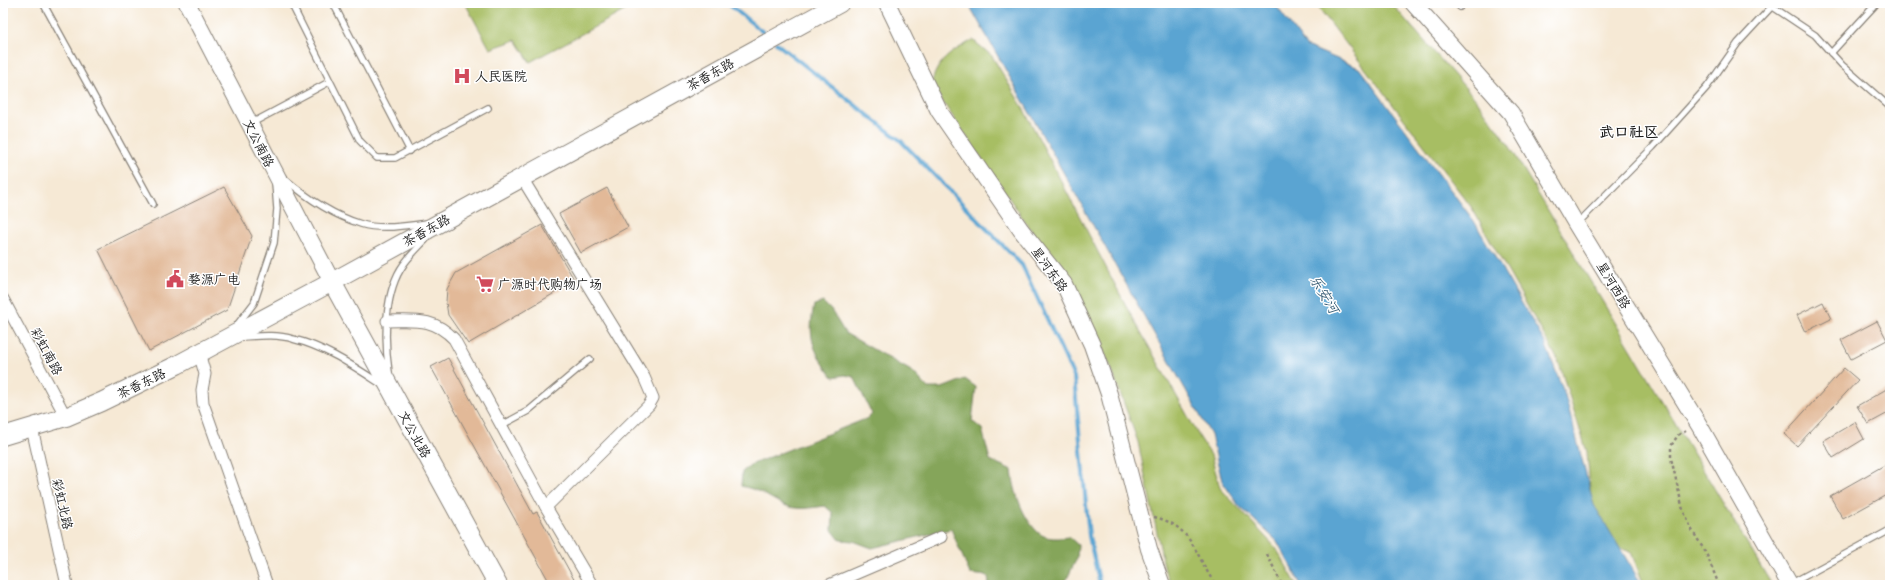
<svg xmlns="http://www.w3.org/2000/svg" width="1893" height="588" viewBox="0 0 1893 588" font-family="'Patrick Hand','LXGW WenKai TC',sans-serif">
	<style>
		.green { fill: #a7be64; stroke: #626d40 }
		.forest { fill: #85a55a; stroke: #50603b }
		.water { fill: #5aa4d2; stroke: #3b6077 }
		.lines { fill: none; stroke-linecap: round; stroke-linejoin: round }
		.stream { stroke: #5aa4d2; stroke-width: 4 }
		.building { fill: #e2b998 }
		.lane-casing { stroke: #898278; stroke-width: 8 }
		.street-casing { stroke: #898278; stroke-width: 13 }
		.secondary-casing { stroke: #898278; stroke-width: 18 }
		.primary-casing { stroke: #898278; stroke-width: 20 }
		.path { stroke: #898278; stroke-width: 2.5; stroke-dasharray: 3 3; stroke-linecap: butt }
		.lane { stroke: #fff; stroke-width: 5.5 }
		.street { stroke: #fff; stroke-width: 11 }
		.secondary { stroke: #fff; stroke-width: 16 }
		.primary { stroke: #fff; stroke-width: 18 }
		.labels { text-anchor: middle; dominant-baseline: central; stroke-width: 3; stroke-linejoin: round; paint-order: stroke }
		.street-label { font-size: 13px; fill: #1c1c1c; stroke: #fff }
		.poi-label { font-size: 13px; fill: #1c1c1c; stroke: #fff; text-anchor: start }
		.water-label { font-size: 14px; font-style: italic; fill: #3b6077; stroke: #fff }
		.quarter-label { font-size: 15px; font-weight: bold; fill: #1c1c1c; stroke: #fff }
	</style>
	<rect width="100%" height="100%" fill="#fff"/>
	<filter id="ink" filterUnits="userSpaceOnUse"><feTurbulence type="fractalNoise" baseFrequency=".025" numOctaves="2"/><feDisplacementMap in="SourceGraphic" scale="8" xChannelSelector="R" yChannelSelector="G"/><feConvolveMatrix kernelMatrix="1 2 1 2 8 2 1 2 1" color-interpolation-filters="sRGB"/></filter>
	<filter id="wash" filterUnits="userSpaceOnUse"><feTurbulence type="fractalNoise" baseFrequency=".012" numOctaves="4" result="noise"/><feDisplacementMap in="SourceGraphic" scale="16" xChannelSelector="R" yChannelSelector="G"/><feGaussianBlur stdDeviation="0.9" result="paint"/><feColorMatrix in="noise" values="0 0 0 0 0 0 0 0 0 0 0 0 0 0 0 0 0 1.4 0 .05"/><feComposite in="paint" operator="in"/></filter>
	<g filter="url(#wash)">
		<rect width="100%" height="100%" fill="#f6e9d5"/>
		<g class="green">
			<path d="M465,3H622L626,10L530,62L516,40L490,49Z"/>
			<path d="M1315,3H1391L1478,102L1509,145L1772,585H1644L1631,552L1611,545L1592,513L1587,452L1558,360L1472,208Z"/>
			<path d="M973,40L992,56L1022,106L1124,302L1200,438L1211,455L1220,488L1276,548L1297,585H1171L1165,571L1138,442L1110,365L1074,287L1029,227L931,85C937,60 951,52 973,40Z"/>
		</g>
		<path class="forest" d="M823,302L831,310L845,333L913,372L928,388H942L965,379L976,387L972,421L982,429L990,460L1012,470C1014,491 1022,518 1039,533C1047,540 1059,538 1069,537L1078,545L1077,558L1064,585H989L988,576L970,574L951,529L872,548L853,541L840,540L832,530L833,513L825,506C811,508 795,511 782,504C766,496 760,490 741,486L742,472L750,465L868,418L872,414L854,377L845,375L833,377C813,351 807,339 814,305Z"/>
		<path class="water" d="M968,3H1274L1306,46L1359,68L1474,221L1545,343L1565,395L1594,505L1642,585H1301L1277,541L1239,506L1222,481L1211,435Z"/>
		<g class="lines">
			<g class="stream">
				<path d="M727,3L769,37"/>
				<path d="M776,43L901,141L1022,265L1074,377L1089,536L1100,585"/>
			</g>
		</g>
		<g id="blocks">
			<g class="building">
				<path d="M224,187L252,236L227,310L149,351L98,249Z"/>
				<path d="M607,188L628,227L581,253L559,214Z"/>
				<path d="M542,225L575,281L468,344L448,315L446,302L447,289L456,273Z"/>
				<path d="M1823,302L1831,319L1805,332L1797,315Z"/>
				<path d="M1877,321L1887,340L1851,359L1841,340Z"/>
				<path d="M448,358L533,514L537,512L577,585H551L431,367Z"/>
				<path d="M1844,368L1858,380L1797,446L1784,434Z"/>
				<path d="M1890,387V412L1868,424L1857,406Z"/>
				<path d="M1855,422L1864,439L1833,458L1823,441Z"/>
				<path d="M1890,462V493L1843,519L1830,496Z"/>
			</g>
		</g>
	</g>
	<g filter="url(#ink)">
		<use href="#blocks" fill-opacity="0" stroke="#898278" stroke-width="1"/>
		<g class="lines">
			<g class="lane-casing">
				<g id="lane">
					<path d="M43,3L153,204"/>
					<path d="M291,3L360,141L377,158H395L488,108"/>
					<path d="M333,3L410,151"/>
					<path d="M1456,3L1460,7"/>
					<path d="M1767,3L1815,35L1842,65L1890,107"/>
					<path d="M1831,53L1877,3"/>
					<path d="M252,123L329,82"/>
					<path d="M284,178C307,198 332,215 361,224C380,230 406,226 426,223"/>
					<path d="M1577,224L1653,147L1707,87L1738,43L1775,3"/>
					<path d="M237,325L254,303L274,243L277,209L275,183"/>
					<path d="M241,337C258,336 277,334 293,339C326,347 353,366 381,384"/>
					<path d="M389,372C384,340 384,291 404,264C411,254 421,245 429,236"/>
					<path d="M502,425L528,411L590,359"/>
					<path d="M1792,583L1890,530"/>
				</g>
			</g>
			<g class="street-casing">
				<g id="street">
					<path d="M522,178L644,377L653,398L649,405L546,507"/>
					<path d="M3,299L66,417"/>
					<path d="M387,321C415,321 433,317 454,339L546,507L592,585"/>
					<path d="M199,353L205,374L202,390L203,403L267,585"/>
					<path d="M32,428L67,585"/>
					<path d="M829,585L941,537"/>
				</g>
			</g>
			<g class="secondary-casing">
				<g id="secondary">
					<path d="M187,3L332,282"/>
					<path d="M887,3L939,111L1021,230L1064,284L1092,345L1109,394L1149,549L1162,585"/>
					<path d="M1413,3L1511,113L1576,224L1699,425L1790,585"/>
				</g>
			</g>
			<g class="primary-casing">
				<g id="primary">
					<path d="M332,282L498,585"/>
					<path d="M3,436L66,417L101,402L177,365L332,282L840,3"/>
				</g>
			</g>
			<g class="path">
				<path d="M1686,431L1678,435L1671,446V458L1683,510L1692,530L1706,553L1719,585"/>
				<path d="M1154,517C1194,526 1195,557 1216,585"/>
				<path d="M1267,554L1282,585"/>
			</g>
			<use href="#lane" class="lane"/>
			<use href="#street" class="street"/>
			<use href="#secondary" class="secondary"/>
			<use href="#primary" class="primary"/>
		</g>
	</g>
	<defs>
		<g id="hospital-bare" transform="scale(1.38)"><path d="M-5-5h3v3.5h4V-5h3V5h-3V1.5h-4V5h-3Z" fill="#d1495b" stroke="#fff" stroke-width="2.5" paint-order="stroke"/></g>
		<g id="civic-bare" transform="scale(1.38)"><path d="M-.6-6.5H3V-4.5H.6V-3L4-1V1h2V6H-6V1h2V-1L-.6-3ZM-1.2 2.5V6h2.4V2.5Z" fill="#d1495b" stroke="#fff" stroke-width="2.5" paint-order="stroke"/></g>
		<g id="supermarket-bare" transform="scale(1.38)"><path d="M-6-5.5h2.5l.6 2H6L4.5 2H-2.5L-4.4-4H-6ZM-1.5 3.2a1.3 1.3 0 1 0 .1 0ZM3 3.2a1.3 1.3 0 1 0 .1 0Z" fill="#d1495b" stroke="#fff" stroke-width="2.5" paint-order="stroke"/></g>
	</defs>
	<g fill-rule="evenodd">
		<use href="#hospital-bare" x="462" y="76"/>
		<use href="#civic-bare" x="175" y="279"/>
		<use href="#supermarket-bare" x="485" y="284"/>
	</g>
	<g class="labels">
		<g class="street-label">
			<text transform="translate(710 74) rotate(-29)">茶香东路</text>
			<text transform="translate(259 143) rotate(63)">文公南路</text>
			<text transform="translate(426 230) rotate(-29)">茶香东路</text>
			<text transform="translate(1050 269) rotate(54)">星河东路</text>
			<text transform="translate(1614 285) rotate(59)">星河西路</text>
			<text transform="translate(47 351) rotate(62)">彩虹南路</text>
			<text transform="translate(141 383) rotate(-26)">茶香东路</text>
			<text transform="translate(415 434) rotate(61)">文公北路</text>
			<text transform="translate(63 504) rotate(77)">彩虹北路</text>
		</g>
		<g class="poi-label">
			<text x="475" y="76">人民医院</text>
			<text x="188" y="279">婺源广电</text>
			<text x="498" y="284">广源时代购物广场</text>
		</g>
		<g class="water-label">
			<text transform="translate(1325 294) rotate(59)">乐安河</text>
		</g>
		<g class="quarter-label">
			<text x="1629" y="131">武口社区</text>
		</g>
	</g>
	<rect width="1893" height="588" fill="none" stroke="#fff" stroke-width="16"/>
</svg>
